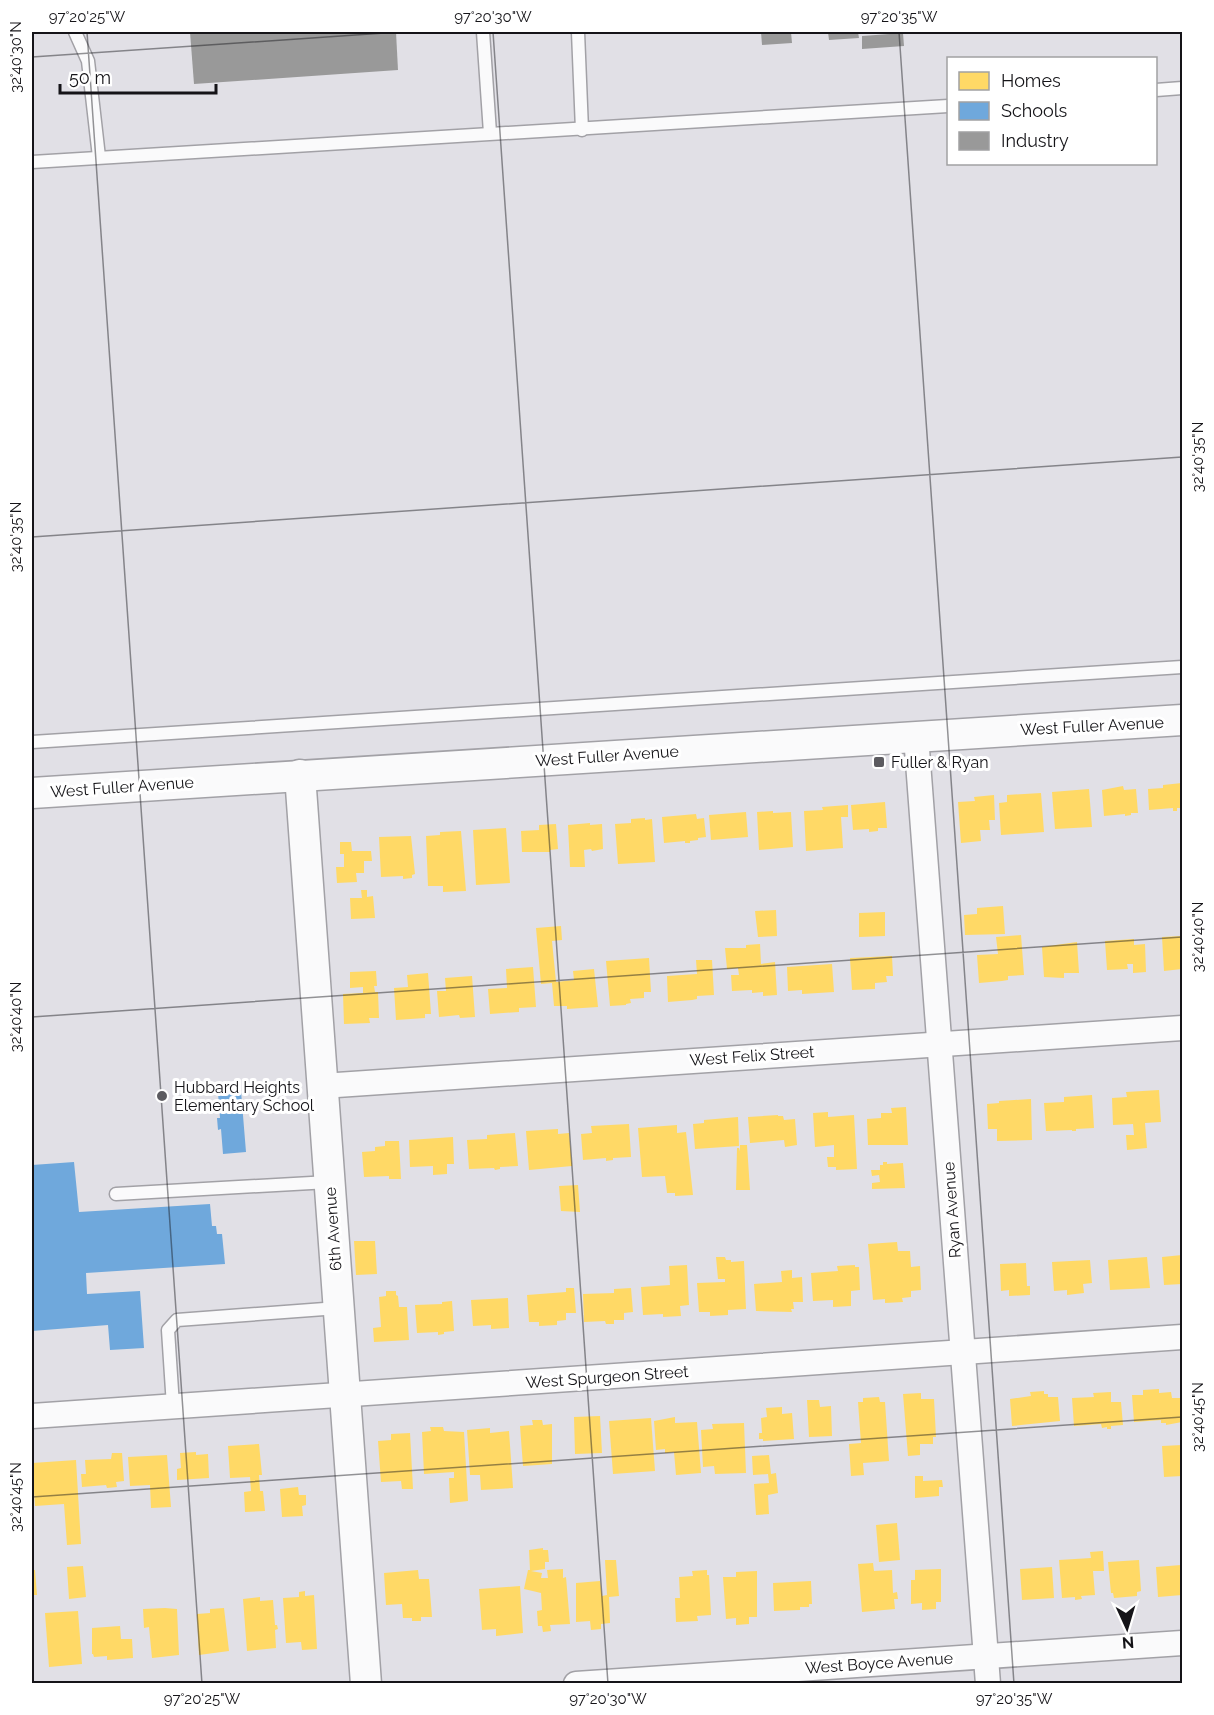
<svg xmlns="http://www.w3.org/2000/svg" width="1214" height="1715" viewBox="0 0 1214 1715" font-family="Raleway,sans-serif">
	<style>
		.homes { fill: #ffd966 }
		.schools { fill: #6fa8dc }
		.industry { fill: #999 }
		.lines { fill: none; stroke-linecap: round; stroke-linejoin: round }
		.service-casing { stroke: #a2a1a6; stroke-width: 15 }
		.minor-casing { stroke: #a2a1a6; stroke-width: 27 }
		.tertiary-casing { stroke: #a2a1a6; stroke-width: 33 }
		.service { stroke: #fafafb; stroke-width: 12 }
		.minor { stroke: #fafafb; stroke-width: 24 }
		.tertiary { stroke: #fafafb; stroke-width: 30 }
		.ticks { fill: none; stroke: #151418; stroke-width: 1.5; stroke-opacity: 0.45 }
		.poi-dot { fill: #5c5b60; stroke: #fff; stroke-width: 2 }
		.labels { text-anchor: middle; dominant-baseline: central; stroke-width: 6; stroke-linejoin: round; paint-order: stroke }
		.street-label { font-size: 16px; fill: #151418; stroke: #fff }
		.poi-label { font-size: 16px; fill: #151418; stroke: #fff; text-anchor: start }
		.neatline { fill: none; stroke: #151418; stroke-width: 2 }
		.ticks-label { font-size: 15px; text-anchor: middle; fill: #151418 }
	</style>
	<rect width="100%" height="100%" fill="#e1e0e6"/>
	<g class="homes">
		<path d="M1182,783V808H1177V811H1173V808L1149,810L1148,789L1163,788V785Z"/>
		<path d="M1123,786L1124,790L1136,789L1138,813H1131V815L1125,816V814L1104,816L1102,790Z"/>
		<path d="M1089,789L1092,827L1055,829L1052,792Z"/>
		<path d="M1041,793L1044,832L1001,835L999,803L1007,802V795Z"/>
		<path d="M994,795L995,820H989L990,830H980L981,841L961,843L958,802L975,801L974,797Z"/>
		<path d="M885,802L887,828H878V831L869,832V829L853,830L851,805Z"/>
		<path d="M848,805V817H841L843,848L806,851L804,811L823,810L822,807Z"/>
		<path d="M773,811V813L791,812L793,847L759,850L757,812Z"/>
		<path d="M746,812L748,837L711,840L709,815Z"/>
		<path d="M696,814L697,819L704,818L706,837L698,838V840L690,841V843H685V841L664,843L662,817Z"/>
		<path d="M645,818V820L652,819L655,862L618,864L615,824L631,823V819Z"/>
		<path d="M590,823V825L602,824L603,849L592,851L591,849L584,850L585,867H570L568,825Z"/>
		<path d="M556,824L558,849L550,850V852H522L521,831L539,830V825Z"/>
		<path d="M506,828L510,883L476,885L473,830Z"/>
		<path d="M461,831L466,891L443,892V886H428L426,836L440,835V832Z"/>
		<path d="M411,836L415,874L412,875V878L403,879V876L381,877L379,837Z"/>
		<path d="M340,842H351L352,851H371L372,861H364V873H356L357,882L337,883L336,867H344V854H340Z"/>
		<path d="M361,890H367V897L373,896L375,918L351,919L350,898H362Z"/>
		<path d="M1003,906L1005,934L965,935L964,915L977,914V908Z"/>
		<path d="M776,910L777,936L758,937L755,911Z"/>
		<path d="M885,912V936L859,937V913Z"/>
		<path d="M561,926L562,940L552,941L556,982L574,980L573,971L594,969L598,1007L567,1009V1006H554L552,983L541,984L536,928Z"/>
		<path d="M1021,935L1024,975L1008,976V980L1002,981L979,983L977,955L998,954L996,937Z"/>
		<path d="M1182,936V969L1164,971L1162,937Z"/>
		<path d="M1134,939V945L1145,944L1146,972L1133,973V964H1127L1128,969L1107,970L1105,941Z"/>
		<path d="M1077,942L1079,973H1064V978L1044,977L1042,947Z"/>
		<path d="M760,944L761,964L775,962L777,995L763,996V992L752,993V990L732,991L731,975H739L738,968L727,969L725,948H746V945Z"/>
		<path d="M892,956L893,976H886L887,982L875,983V989L852,990L850,958Z"/>
		<path d="M649,958L651,992H644V998L630,999L631,1003L626,1004V1005L610,1006L606,961Z"/>
		<path d="M696,960H712L714,995L697,996V999L692,1000L668,1002L667,976L697,974Z"/>
		<path d="M832,964L834,992L802,994V990L788,991L787,967Z"/>
		<path d="M533,967L536,1007L519,1008V1012L490,1014L488,989L507,988L506,969Z"/>
		<path d="M376,971L377,986H374L375,992H378L379,1018H369L370,1023L344,1024L343,994L363,993V987L350,988V972Z"/>
		<path d="M428,973L431,1014H425V1018L396,1020L394,988L408,987L407,975Z"/>
		<path d="M472,976L475,1017L460,1018L459,1015L439,1017L437,991H446L445,978Z"/>
		<path d="M1159,1090L1161,1122L1145,1123L1147,1148L1127,1150L1126,1135H1134L1133,1124L1113,1125L1112,1098L1127,1097L1126,1092Z"/>
		<path d="M1092,1095L1094,1128L1076,1129V1131H1072V1130L1046,1131L1044,1103L1064,1102V1097Z"/>
		<path d="M1031,1099L1032,1140L997,1141V1129H988L987,1104L999,1103V1101Z"/>
		<path d="M906,1107L908,1145H868L867,1119L881,1118V1113H892L891,1108Z"/>
		<path d="M828,1112V1117L854,1115L857,1169L836,1170V1167H828L827,1157H834V1145L815,1147L813,1113Z"/>
		<path d="M778,1115V1116H783L784,1120L795,1119L797,1145L785,1147L784,1140L750,1143L748,1117Z"/>
		<path d="M738,1117L739,1146L695,1149L693,1124L704,1123V1120Z"/>
		<path d="M629,1124L631,1157L613,1158V1160L606,1161V1158L583,1160L581,1134L592,1133L591,1126Z"/>
		<path d="M677,1125V1133L686,1132L693,1195L675,1196V1193H667L665,1176L642,1177L638,1128Z"/>
		<path d="M558,1129V1134L569,1133L572,1166L529,1170L526,1131Z"/>
		<path d="M515,1133L518,1166L500,1167V1169L495,1170L494,1168L469,1169L467,1140L487,1139V1135Z"/>
		<path d="M453,1137L454,1164H447V1174L433,1175V1166L410,1167L409,1140Z"/>
		<path d="M385,1141H399L401,1179H389V1176L364,1177L362,1152L375,1151V1147L385,1146Z"/>
		<path d="M740,1145H747L750,1190H736L737,1148H739L740,1151Z"/>
		<path d="M883,1162H887V1164L903,1163L905,1188L872,1189V1183L880,1182L879,1175L872,1176L871,1170H880V1165H883Z"/>
		<path d="M578,1185L580,1212L561,1211L559,1186Z"/>
		<path d="M354,1241H375L377,1274L356,1275Z"/>
		<path d="M897,1242L898,1251H910L911,1267L920,1266L921,1290L911,1291V1297L902,1298L903,1302L885,1303V1299L873,1300L868,1244Z"/>
		<path d="M1182,1255V1284L1164,1285L1162,1257Z"/>
		<path d="M716,1257H725L726,1260H731V1262L744,1261L746,1309L728,1310V1315L710,1316V1312H699L697,1283L725,1282V1279H718Z"/>
		<path d="M1147,1257L1150,1288L1110,1290L1108,1260Z"/>
		<path d="M1090,1260L1092,1283L1083,1284L1084,1293L1067,1295V1290L1054,1291L1052,1262Z"/>
		<path d="M1026,1263L1027,1286H1030V1295L1009,1296V1290L1001,1291L1000,1264Z"/>
		<path d="M687,1265L689,1305L680,1306L681,1316L663,1317V1314L643,1315L641,1287L670,1285L669,1266Z"/>
		<path d="M855,1265V1267H859L860,1290L851,1291V1306L833,1307V1300L813,1301L811,1273L838,1271L837,1266Z"/>
		<path d="M792,1270V1278L802,1277L803,1302H793L794,1309H791L792,1312L756,1311L754,1284L782,1282L781,1271Z"/>
		<path d="M566,1288H574L576,1313H566V1320L557,1321V1325L539,1326V1322H529L527,1295L566,1292Z"/>
		<path d="M631,1288L633,1312L624,1313V1320H614V1324H606L605,1321L584,1322L583,1294L614,1293V1289Z"/>
		<path d="M386,1291H396V1295L398,1296L399,1307H407L409,1340L374,1342L373,1328L381,1327L379,1297L386,1296Z"/>
		<path d="M508,1298L509,1328L491,1329V1325L473,1326L471,1300Z"/>
		<path d="M452,1301L454,1331L444,1332V1334L438,1335V1332L417,1333L415,1305L442,1304V1302Z"/>
		<path d="M1159,1389V1393L1171,1392L1172,1398H1180L1182,1422L1166,1425V1423H1161V1420L1134,1422L1132,1395H1143V1390Z"/>
		<path d="M1044,1391V1394H1048V1397H1058L1060,1421L1012,1426L1010,1399L1031,1396L1030,1392Z"/>
		<path d="M1111,1392V1402H1121L1123,1425L1111,1426V1429H1107V1427L1102,1428L1101,1424L1074,1426L1072,1398L1094,1397L1093,1393Z"/>
		<path d="M921,1393V1399H934L936,1437H933V1444H920V1455L908,1456L903,1394Z"/>
		<path d="M879,1397L880,1402H885L889,1461L863,1463L864,1475L851,1476L849,1444L861,1443L858,1402H863V1398Z"/>
		<path d="M807,1400H819L820,1407L831,1406L832,1436L809,1437Z"/>
		<path d="M782,1407V1414L792,1413L794,1439L763,1441V1439H759V1433H762L761,1418L767,1417L766,1408Z"/>
		<path d="M600,1416L602,1453L575,1454L574,1417Z"/>
		<path d="M675,1417V1423L697,1422L701,1473L676,1475L674,1452L665,1453V1449L656,1450L654,1421Z"/>
		<path d="M651,1418L655,1471L613,1474L609,1421Z"/>
		<path d="M532,1420H542L543,1425L552,1424V1464L523,1466L520,1426L533,1425Z"/>
		<path d="M744,1423L746,1473L715,1474L714,1466L703,1467L701,1430L713,1429L712,1424Z"/>
		<path d="M430,1427H443L444,1431L464,1432L468,1501L450,1503L449,1478H454V1472L424,1474L422,1432L431,1431Z"/>
		<path d="M490,1428V1433L509,1431L513,1488L481,1490L480,1475H470L467,1430Z"/>
		<path d="M410,1433L413,1489H402L401,1481L381,1482L378,1441L391,1440V1434Z"/>
		<path d="M259,1444L262,1475H259L260,1491H263L265,1511L245,1512L244,1492L251,1491L250,1477L230,1478L228,1446Z"/>
		<path d="M1182,1445V1476L1164,1477L1162,1446Z"/>
		<path d="M196,1452V1455L208,1454L209,1478L177,1480V1469L181,1468L180,1453Z"/>
		<path d="M112,1453H122L124,1481L116,1482L117,1487L107,1488L106,1485L82,1487L81,1474H86L85,1460L111,1459Z"/>
		<path d="M167,1455L171,1507L151,1508L150,1485L130,1486L128,1457Z"/>
		<path d="M769,1455L771,1474L776,1473L778,1493L768,1495L769,1514L756,1515L754,1484L769,1483L768,1474L753,1475L752,1456Z"/>
		<path d="M76,1460L81,1544L67,1545L64,1504L35,1506L32,1463Z"/>
		<path d="M915,1476H923V1481L942,1480L943,1487H939V1496L915,1498Z"/>
		<path d="M298,1487L299,1495H306V1505L302,1506L303,1516L282,1517L280,1489Z"/>
		<path d="M897,1523L900,1560L879,1562L876,1525Z"/>
		<path d="M543,1548V1550H548L549,1562H545V1569L531,1571L542,1573L541,1578H548L547,1570L563,1569V1578L566,1577L570,1624L550,1625L551,1631L543,1632L542,1626H538L537,1611L542,1610L541,1593L524,1589L528,1570H530L529,1550Z"/>
		<path d="M1103,1551L1104,1571H1093L1095,1595L1081,1596L1082,1599L1075,1600V1597L1062,1598L1059,1560L1091,1558L1090,1552Z"/>
		<path d="M605,1560H616L619,1596L609,1597L610,1623L601,1624V1629L591,1630L590,1621L576,1622V1583L600,1581L602,1596L607,1595Z"/>
		<path d="M1139,1560L1141,1591L1137,1592V1596L1114,1598L1113,1593H1111L1108,1562Z"/>
		<path d="M873,1563L874,1571L892,1570L893,1593L897,1592L898,1599H894L895,1609L862,1612L858,1564Z"/>
		<path d="M1181,1565L1182,1595L1158,1597L1156,1567Z"/>
		<path d="M83,1566L86,1597L69,1599L67,1567Z"/>
		<path d="M1052,1567L1054,1598L1022,1600L1020,1569Z"/>
		<path d="M941,1569V1602H936V1609L922,1610V1603L911,1604V1580H915V1570Z"/>
		<path d="M32,1570H35L37,1595H32Z"/>
		<path d="M418,1570L419,1579H429L432,1617H421V1621H412V1618H403L402,1604L386,1605L384,1573Z"/>
		<path d="M707,1570V1575H709L711,1615L697,1616L698,1621L676,1622L675,1598H680L679,1577L693,1576L692,1571Z"/>
		<path d="M757,1571V1617H749V1624L736,1625V1618L726,1619L723,1577H736V1572Z"/>
		<path d="M811,1581L812,1604H809V1607H800V1610L774,1611L773,1583Z"/>
		<path d="M520,1586L523,1633L496,1636V1629L482,1630L479,1589Z"/>
		<path d="M305,1591V1596L314,1595L317,1649L302,1650L301,1642L286,1643L283,1598L299,1597V1592Z"/>
		<path d="M260,1597V1601L273,1600L275,1625H277L278,1629L275,1630L276,1648L247,1651L243,1599Z"/>
		<path d="M165,1608L177,1609L179,1655L152,1658L149,1627L144,1628L143,1609Z"/>
		<path d="M224,1608L229,1651L199,1655L197,1614L210,1613V1609Z"/>
		<path d="M78,1611L82,1664L49,1667L45,1613Z"/>
		<path d="M120,1626L121,1639H132L133,1658L107,1660V1656L94,1657L93,1654H92V1628Z"/>
	</g>
	<g class="schools">
		<path d="M241,1091L246,1152L223,1154L221,1129L218,1130L217,1118H220L218,1093Z"/>
		<path d="M74,1162L79,1212L210,1204L212,1226H216L217,1234H222L225,1264L86,1273L87,1294L140,1291L144,1348L110,1350L108,1325L32,1331V1165Z"/>
	</g>
	<g class="industry">
		<path d="M190,32H396L398,70L194,84Z"/>
		<path d="M761,32H791L792,43L762,45Z"/>
		<path d="M828,32H858L859,38L829,40Z"/>
		<path d="M903,33L904,46L862,49V36Z"/>
	</g>
	<g class="lines">
		<g class="service-casing">
			<g id="service">
				<path d="M75,32L88,61L99,157"/>
				<path d="M483,32L490,133"/>
				<path d="M578,32L582,130"/>
				<path d="M1156,90L1182,88"/>
				<path d="M32,162L948,106"/>
				<path d="M32,742L1182,667"/>
				<path d="M116,1194L329,1182"/>
				<path d="M173,1406L168,1330L177,1320L338,1308"/>
			</g>
		</g>
		<g class="minor-casing">
			<g id="minor">
				<path d="M916,736L988,1684"/>
				<path d="M322,1086L1182,1028"/>
				<path d="M32,1416L1182,1337"/>
				<path d="M576,1684L1182,1643"/>
			</g>
		</g>
		<g class="tertiary-casing">
			<g id="tertiary">
				<path d="M300,775L366,1684"/>
				<path d="M32,793L1182,720"/>
			</g>
		</g>
		<use href="#service" class="service"/>
		<use href="#minor" class="minor"/>
		<use href="#tertiary" class="tertiary"/>
	</g>
	<path class="ticks" d="M87,32L202,1684M493,32L608,1684M899,32L1014,1684M32,57L399,32M32,537L1182,457M32,1017L1182,937M32,1497L1182,1417"/>
	<g class="poi-dot">
		<rect x="873" y="756" width="12" height="12" rx="3"/>
		<circle cx="162" cy="1096" r="6"/>
	</g>
	<g class="labels">
		<g class="street-label">
			<text transform="translate(1092 726) rotate(-3)">West Fuller Avenue</text>
			<text transform="translate(607 756) rotate(-4)">West Fuller Avenue</text>
			<text transform="translate(122 787) rotate(-4)">West Fuller Avenue</text>
			<text transform="translate(752 1056) rotate(-4)">West Felix Street</text>
			<text transform="translate(952 1210) rotate(-94)">Ryan Avenue</text>
			<text transform="translate(333 1229) rotate(-94)">6th Avenue</text>
			<text transform="translate(607 1377) rotate(-4)">West Spurgeon Street</text>
			<text transform="translate(879 1663) rotate(-4)">West Boyce Avenue</text>
		</g>
		<g class="poi-label">
			<text x="891" y="762">Fuller &amp; Ryan</text>
			<text x="174" y="1087">Hubbard Heights<tspan x="174" dy="18">Elementary School</tspan></text>
		</g>
	</g>
	<rect width="1214" height="1715" fill="none" stroke="#ffffff" stroke-width="66"/>
	<rect x="947" y="57" width="210" height="108" fill="#ffffff" stroke="#a1a1a3" stroke-width="1.5"/>
	<rect x="959" y="72" width="30" height="18" fill="#ffd966" stroke="#a1a1a3" stroke-width="1.5"/>
	<text x="1001" y="87" font-size="18" fill="#151418">Homes</text>
	<rect x="959" y="102" width="30" height="18" fill="#6fa8dc" stroke="#a1a1a3" stroke-width="1.5"/>
	<text x="1001" y="117" font-size="18" fill="#151418">Schools</text>
	<rect x="959" y="132" width="30" height="18" fill="#999999" stroke="#a1a1a3" stroke-width="1.5"/>
	<text x="1001" y="147" font-size="18" fill="#151418">Industry</text>
	<g transform="translate(1127 1628) rotate(176)" stroke="#ffffff" stroke-width="4.5" paint-order="stroke">
	<path d="M0-4.5L10 22L0 15L-10 22Z" fill="#151418"/>
	<text y="-9" font-size="16" font-weight="bold" text-anchor="middle" fill="#151418">N</text>
	</g>
	<path d="M60 84v9h156v-9" fill="none" stroke="#151418" stroke-width="3"/>
	<text x="69" y="84" font-size="18" fill="#151418" stroke="#ffffff" stroke-width="4.5" paint-order="stroke">50 m</text>
	<rect x="33" y="33" width="1148" height="1649" class="neatline"/>
	<g class="ticks-label">
		<text x="87" y="22">97°20'25"W</text>
		<text x="493" y="22">97°20'30"W</text>
		<text x="899" y="22">97°20'35"W</text>
		<text transform="translate(16 57) rotate(-90)" y="5">32°40'30"N</text>
		<text transform="translate(1198 457) rotate(-90)" y="5">32°40'35"N</text>
		<text transform="translate(16 537) rotate(-90)" y="5">32°40'35"N</text>
		<text transform="translate(1198 937) rotate(-90)" y="5">32°40'40"N</text>
		<text transform="translate(16 1017) rotate(-90)" y="5">32°40'40"N</text>
		<text transform="translate(1198 1417) rotate(-90)" y="5">32°40'45"N</text>
		<text transform="translate(16 1497) rotate(-90)" y="5">32°40'45"N</text>
		<text x="202" y="1704">97°20'25"W</text>
		<text x="608" y="1704">97°20'30"W</text>
		<text x="1014" y="1704">97°20'35"W</text>
	</g>
</svg>
